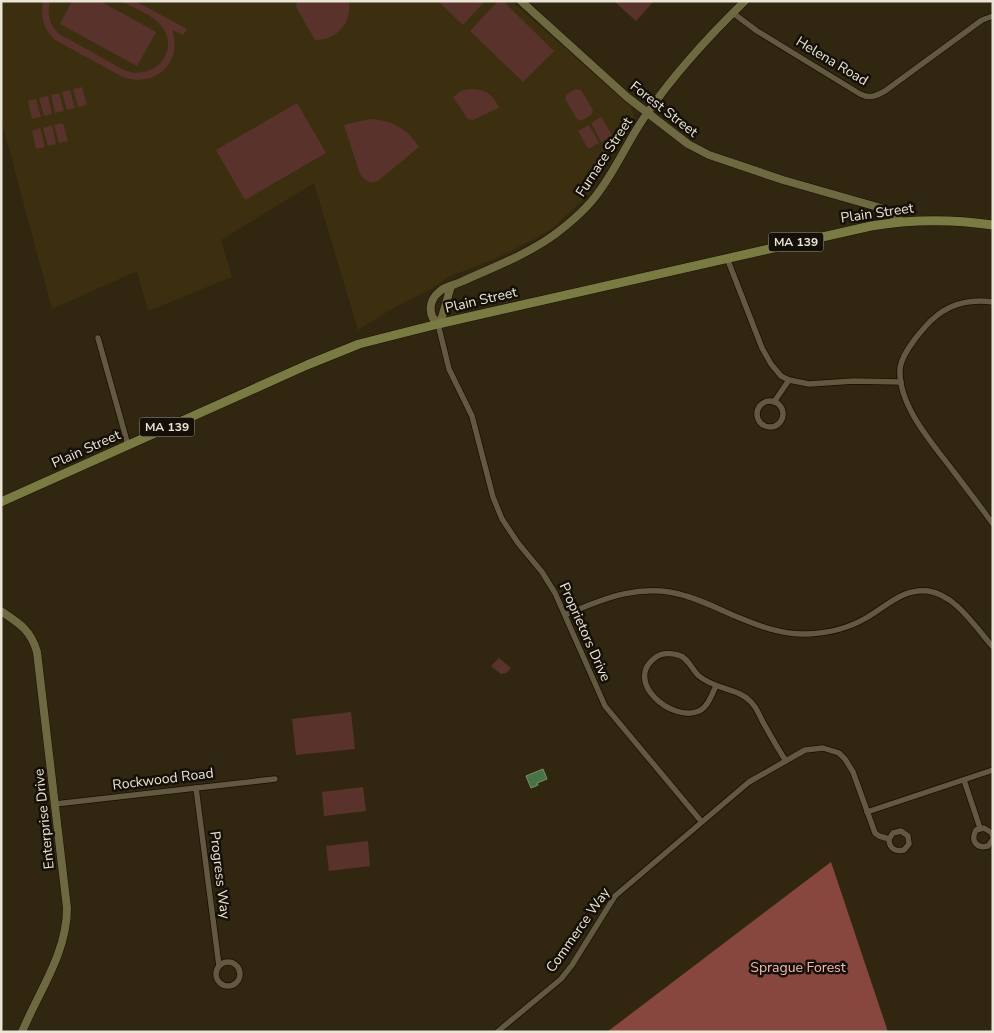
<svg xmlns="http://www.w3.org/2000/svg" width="994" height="1033" viewBox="0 0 994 1033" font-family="'Nunito Sans',sans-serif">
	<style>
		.built { fill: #3b2f10 }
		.green { fill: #5a322c }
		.forest { fill: #87473e }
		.water { fill: #457343; stroke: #77956f }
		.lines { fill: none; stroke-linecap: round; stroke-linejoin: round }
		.street-casing { stroke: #190f00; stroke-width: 7 }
		.secondary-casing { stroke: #190f00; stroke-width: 9 }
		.primary-casing { stroke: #190f00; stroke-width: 10 }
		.street { stroke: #635840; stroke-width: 5.5 }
		.secondary { stroke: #6e6941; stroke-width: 8 }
		.primary { stroke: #7a7b42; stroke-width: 9 }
		.labels { text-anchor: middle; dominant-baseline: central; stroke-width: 5; stroke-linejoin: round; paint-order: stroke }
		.shield { fill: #151007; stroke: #aba599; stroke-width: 1 }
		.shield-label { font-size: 12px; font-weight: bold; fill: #ebe5d7 }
		.street-label { font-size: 14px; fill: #ebe5d7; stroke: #151007 }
		.park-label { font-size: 14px; fill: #f6bab0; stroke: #151007 }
	</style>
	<rect width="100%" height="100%" fill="#312710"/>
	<path class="built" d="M1,1H512L631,107L635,118L590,193L553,228L535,239L497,258L448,277L431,289L395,307L358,330L314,183L221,240L232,277L148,311L137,271L52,309L1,119Z"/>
	<g class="green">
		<path d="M43,1H50C47,14 49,25 59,34L124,70C151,82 180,54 163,28C154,15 134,8 120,1H135L187,29L183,35L172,30C184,63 153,90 121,76L55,40C44,30 40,17 43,1Z"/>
		<path d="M72,1H100L156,32L137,66L60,24Z"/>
		<path d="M297,1H349C352,23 337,40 315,40L296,7Z"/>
		<path d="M438,1H485L463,25Z"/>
		<path d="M498,1H503L554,51L523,82L470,31Z"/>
		<path d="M614,1H654L636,21Z"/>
		<path d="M82,87L87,105L78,107L73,89Z"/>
		<path d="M470,89C484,88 494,95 499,108L473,120L468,119L453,97L461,91Z"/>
		<path d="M576,89L581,90L593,110L591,115L581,121L577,119L565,99L567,94Z"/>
		<path d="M70,90L75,108L67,110L62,92Z"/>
		<path d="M59,93L64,111L55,113L51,95Z"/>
		<path d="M48,96L52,114L44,116L39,98Z"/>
		<path d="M36,99L41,117L32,119L28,101Z"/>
		<path d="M297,103L326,153L245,200L216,150Z"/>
		<path d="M601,117L612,135L601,142L591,123Z"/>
		<path d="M369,119C391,120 407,128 419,147L378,181C370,184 365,181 360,174L344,125Z"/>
		<path d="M63,123L68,141L59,143L54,125Z"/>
		<path d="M52,125L56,144L48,146L43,128Z"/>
		<path d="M589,125L599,143L588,149L578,131Z"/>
		<path d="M40,128L45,147L36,149L32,131Z"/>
		<path d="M499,658L511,668L506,673L501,674L491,666Z"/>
		<path d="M351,712L355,749L296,755L292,719Z"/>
		<path d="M363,787L366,811L324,816L322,792Z"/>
		<path d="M368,841L370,866L329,871L326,846Z"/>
	</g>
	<path class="forest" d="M831,862L888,1032H607Z"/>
	<path class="water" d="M543,769L547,779L537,783L538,785L531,788L526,776Z"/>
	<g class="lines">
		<g class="street-casing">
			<g id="street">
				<path d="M733,13L757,31L860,94C870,99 876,96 885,91L982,20L993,16"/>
				<path d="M727,258L762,348L771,364L781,376L789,380L809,384L854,381L901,382"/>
				<path d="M993,302C966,298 943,306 925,327C916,337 901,356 900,369C898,406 933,444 954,472C967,489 980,506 993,524"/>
				<path d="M438,324L449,369L472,416L493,497L502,519L518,543L542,572L555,593L605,706L701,821"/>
				<path d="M98,338L128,445"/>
				<circle cx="770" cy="414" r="13"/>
				<path d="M774,402L789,380"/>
				<path d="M565,615C604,598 643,582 686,596C703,601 719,609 735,616C759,626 782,635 808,634C829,633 849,628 866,618C887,606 903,588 928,591C956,595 975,627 993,647"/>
				<path d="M716,686C712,694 708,707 699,711C672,723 622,681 656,657C662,653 671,653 678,655C688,657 692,670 699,676C714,689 737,688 750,701C757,707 760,717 764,724C771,736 778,749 786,761"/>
				<path d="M964,780L980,828"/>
				<path d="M196,788L219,966"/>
				<path d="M55,804L275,779"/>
				<path d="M867,812L993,770"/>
				<path d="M993,837L992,833L984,828L976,830C970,841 977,849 988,846L993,839"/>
				<circle cx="228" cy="974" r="12"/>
				<path d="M497,1032L561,979L572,965L615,896L749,782L805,750L823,748L839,753L845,759L853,772L875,833L879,836L889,839C889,849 896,852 904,850L909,844L908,836L901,831L893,833L889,839"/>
			</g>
		</g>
		<g class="secondary-casing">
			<g id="secondary">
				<path d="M521,1L627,97L688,144L709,155L783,180L881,208L901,221"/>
				<path d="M451,286L442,317L438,324C428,316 428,301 439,292C445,286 455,285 463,281C494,267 526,255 554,235C570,223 586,210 598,193C617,168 629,138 648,112C676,72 710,35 745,1"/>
				<path d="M1,611C19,623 31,630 37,652L67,908C67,953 39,991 22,1032"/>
			</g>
		</g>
		<g class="primary-casing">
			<path id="primary" d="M1,502L307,365L359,344L438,324L871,226C912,219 952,219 993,225"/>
		</g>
		<use href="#street" class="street"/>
		<use href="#secondary" class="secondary"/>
		<use href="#primary" class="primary"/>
	</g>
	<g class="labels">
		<g class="shield">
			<rect x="768.5" y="232.5" width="55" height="19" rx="4"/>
			<rect x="139.5" y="417.5" width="55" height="19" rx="4"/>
		</g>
		<g class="shield-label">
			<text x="796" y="242">MA 139</text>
			<text x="167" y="427">MA 139</text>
		</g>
		<g class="street-label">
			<text transform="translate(832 61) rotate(31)">Helena Road</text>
			<text transform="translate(664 109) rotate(38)">Forest Street</text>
			<text transform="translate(604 157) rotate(-57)">Furnace Street</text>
			<text transform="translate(877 213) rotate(-8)">Plain Street</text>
			<text transform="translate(481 300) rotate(-13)">Plain Street</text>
			<text transform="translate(86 449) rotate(-24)">Plain Street</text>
			<text transform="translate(585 632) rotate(66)">Proprietors Drive</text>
			<text transform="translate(163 779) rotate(-7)">Rockwood Road</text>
			<text transform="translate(44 819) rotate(-96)">Enterprise Drive</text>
			<text transform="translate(220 875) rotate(83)">Progress Way</text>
			<text transform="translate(578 930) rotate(-55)">Commerce Way</text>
		</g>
		<g class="park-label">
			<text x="798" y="967">Sprague Forest</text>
		</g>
	</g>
	<rect width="994" height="1033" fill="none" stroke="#ebe5d7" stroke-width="5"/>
</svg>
